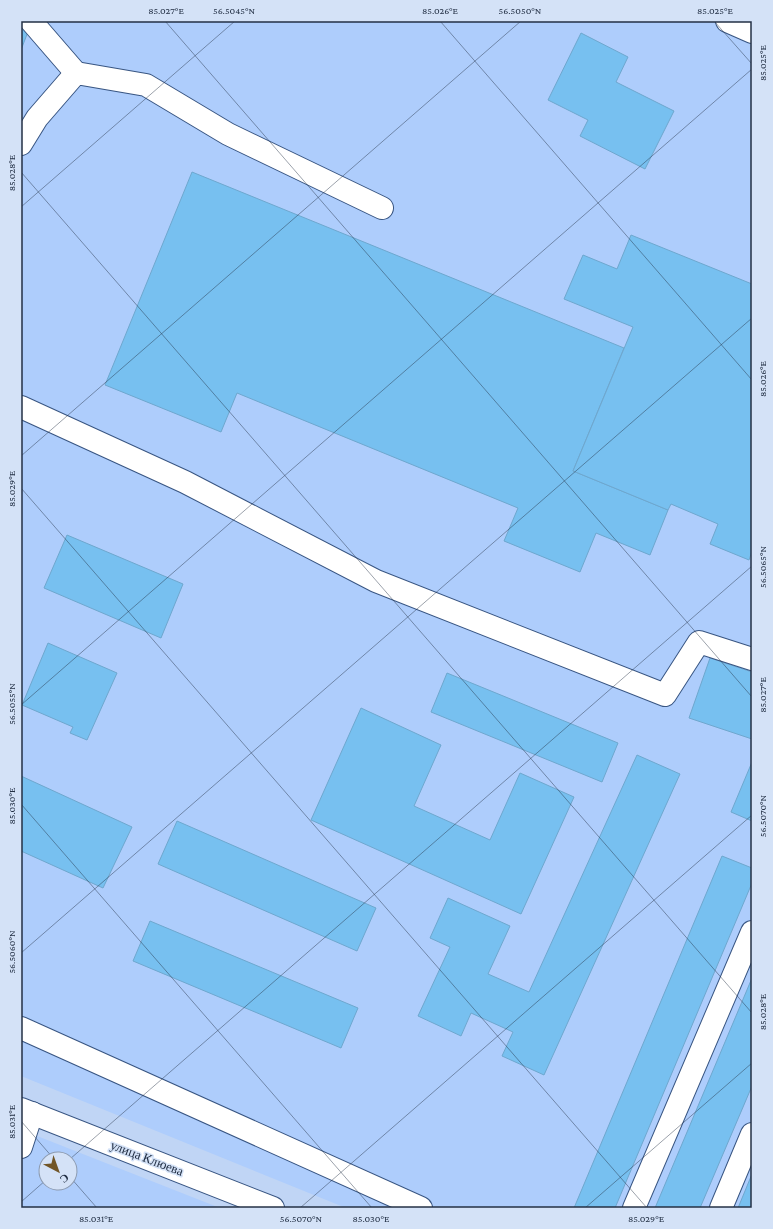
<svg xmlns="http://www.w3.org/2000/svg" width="773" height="1229" viewBox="0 0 773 1229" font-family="'Crimson Pro',serif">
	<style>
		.built { fill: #aecdfc; fill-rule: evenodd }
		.building { fill: #77c0f0; stroke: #6ea7ce }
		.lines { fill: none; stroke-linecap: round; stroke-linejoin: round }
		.minor-casing { stroke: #385582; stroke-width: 24 }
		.major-casing { stroke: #385582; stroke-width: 24 }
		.minor { stroke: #fff; stroke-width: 22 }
		.major { stroke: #fff; stroke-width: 22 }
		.ticks { fill: none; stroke: #233045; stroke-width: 1; stroke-opacity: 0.45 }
		.labels { text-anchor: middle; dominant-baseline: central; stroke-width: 3; stroke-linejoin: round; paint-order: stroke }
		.street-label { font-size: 13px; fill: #233045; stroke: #d4e2f7 }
		.neatline { fill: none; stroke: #233045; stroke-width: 1.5 }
		.ticks-label { font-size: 10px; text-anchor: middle; fill: #233045 }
	</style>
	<rect width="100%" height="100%" fill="#c0d5f5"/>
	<g class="built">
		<path d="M21,21H752V1208H346L21,1076Z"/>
		<path d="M21,1130L27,1132L220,1208H21ZM46,1159H70V1183H46Z"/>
	</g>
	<g class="building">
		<path d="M21,26L29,29L21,50Z"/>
		<path d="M581,33L628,57L616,82L674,111L645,169L580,136L588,120L548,100Z"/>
		<path d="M192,172L624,348L573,471L668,510L650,555L596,533L580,572L504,541L518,508L237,393L221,432L105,385Z"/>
		<path d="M631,235L752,284V551L749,560L710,544L718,524L671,504L668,510L573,471L633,327L564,299L583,255L617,269Z"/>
		<path d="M67,535L183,584L161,638L44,588Z"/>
		<path d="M48,643L117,673L87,740L70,733L73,727L22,705Z"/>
		<path d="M710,658L752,672V739L689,718Z"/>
		<path d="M447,673L618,743L602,782L431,712Z"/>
		<path d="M361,708L441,745L414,806L490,840L520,773L574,797L521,914L311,820Z"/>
		<path d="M637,755L680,774L544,1075L502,1056L513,1032L471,1013L461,1036L418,1016L450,947L430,938L448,898L510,926L488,974L529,992Z"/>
		<path d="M752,762V821L731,812Z"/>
		<path d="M21,776L132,827L103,888L21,851Z"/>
		<path d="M177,821L376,908L357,951L158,864Z"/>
		<path d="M722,856L752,868V883L615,1208H574Z"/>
		<path d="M150,921L358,1008L341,1048L133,961Z"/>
		<path d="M752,978V1086L700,1208H655Z"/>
		<path d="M752,1174V1208H738Z"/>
	</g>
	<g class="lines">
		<g class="minor-casing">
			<g id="minor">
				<path d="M31,21L76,73"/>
				<path d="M727,21L752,32"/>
				<path d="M21,144L37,118L76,73L146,85L228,134L382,208"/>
				<path d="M21,407L185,482L376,581L665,695L699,642L752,659"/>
				<path d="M21,1028L421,1208"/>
				<path d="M21,1147L32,1113"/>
				<path d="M634,1208L752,932"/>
				<path d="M721,1208L752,1134"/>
			</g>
		</g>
		<g class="major-casing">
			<path id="major" d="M21,1109L273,1208"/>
		</g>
		<use href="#minor" class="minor"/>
		<use href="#major" class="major"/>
	</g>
	<path class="ticks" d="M165,21L752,697M440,21L752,380M714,21L752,64M21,172L752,1013M21,207L235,21M21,456L521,21M21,488L647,1208M21,705L752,69M21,804L372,1208M21,953L752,318M21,1121L54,1159M70,1159L752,566M70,1177L97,1208M21,1202L46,1180M300,1208L752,815M585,1208L752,1063"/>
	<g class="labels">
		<g class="street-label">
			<text transform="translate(147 1158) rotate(21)">улица Клюева</text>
		</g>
	</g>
	<rect width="773" height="1229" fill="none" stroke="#d4e2f7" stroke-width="44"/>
	<g transform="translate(58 1171) rotate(139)"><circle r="19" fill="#d4e2f7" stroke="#8d9bb0"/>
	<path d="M0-3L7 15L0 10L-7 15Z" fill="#715628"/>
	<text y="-6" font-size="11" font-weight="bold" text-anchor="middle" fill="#233045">С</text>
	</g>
	<rect x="22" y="22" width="729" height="1185" class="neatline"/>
	<g class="ticks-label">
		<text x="166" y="14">85.027°E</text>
		<text x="234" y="14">56.5045°N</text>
		<text x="440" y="14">85.026°E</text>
		<text x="520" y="14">56.5050°N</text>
		<text x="715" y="14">85.025°E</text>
		<text transform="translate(762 63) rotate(-90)" y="4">85.025°E</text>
		<text transform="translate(11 173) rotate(-90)" y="4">85.028°E</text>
		<text transform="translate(762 379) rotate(-90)" y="4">85.026°E</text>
		<text transform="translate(11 489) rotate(-90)" y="4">85.029°E</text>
		<text transform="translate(762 567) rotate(-90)" y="4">56.5065°N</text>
		<text transform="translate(762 695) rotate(-90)" y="4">85.027°E</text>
		<text transform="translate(11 704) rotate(-90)" y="4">56.5055°N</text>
		<text transform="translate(11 806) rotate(-90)" y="4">85.030°E</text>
		<text transform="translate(762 816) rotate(-90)" y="4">56.5070°N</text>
		<text transform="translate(11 952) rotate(-90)" y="4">56.5060°N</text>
		<text transform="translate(762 1012) rotate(-90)" y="4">85.028°E</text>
		<text transform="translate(11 1122) rotate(-90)" y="4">85.031°E</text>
		<text x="96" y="1222">85.031°E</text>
		<text x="301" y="1222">56.5070°N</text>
		<text x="371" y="1222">85.030°E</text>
		<text x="646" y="1222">85.029°E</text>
	</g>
</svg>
